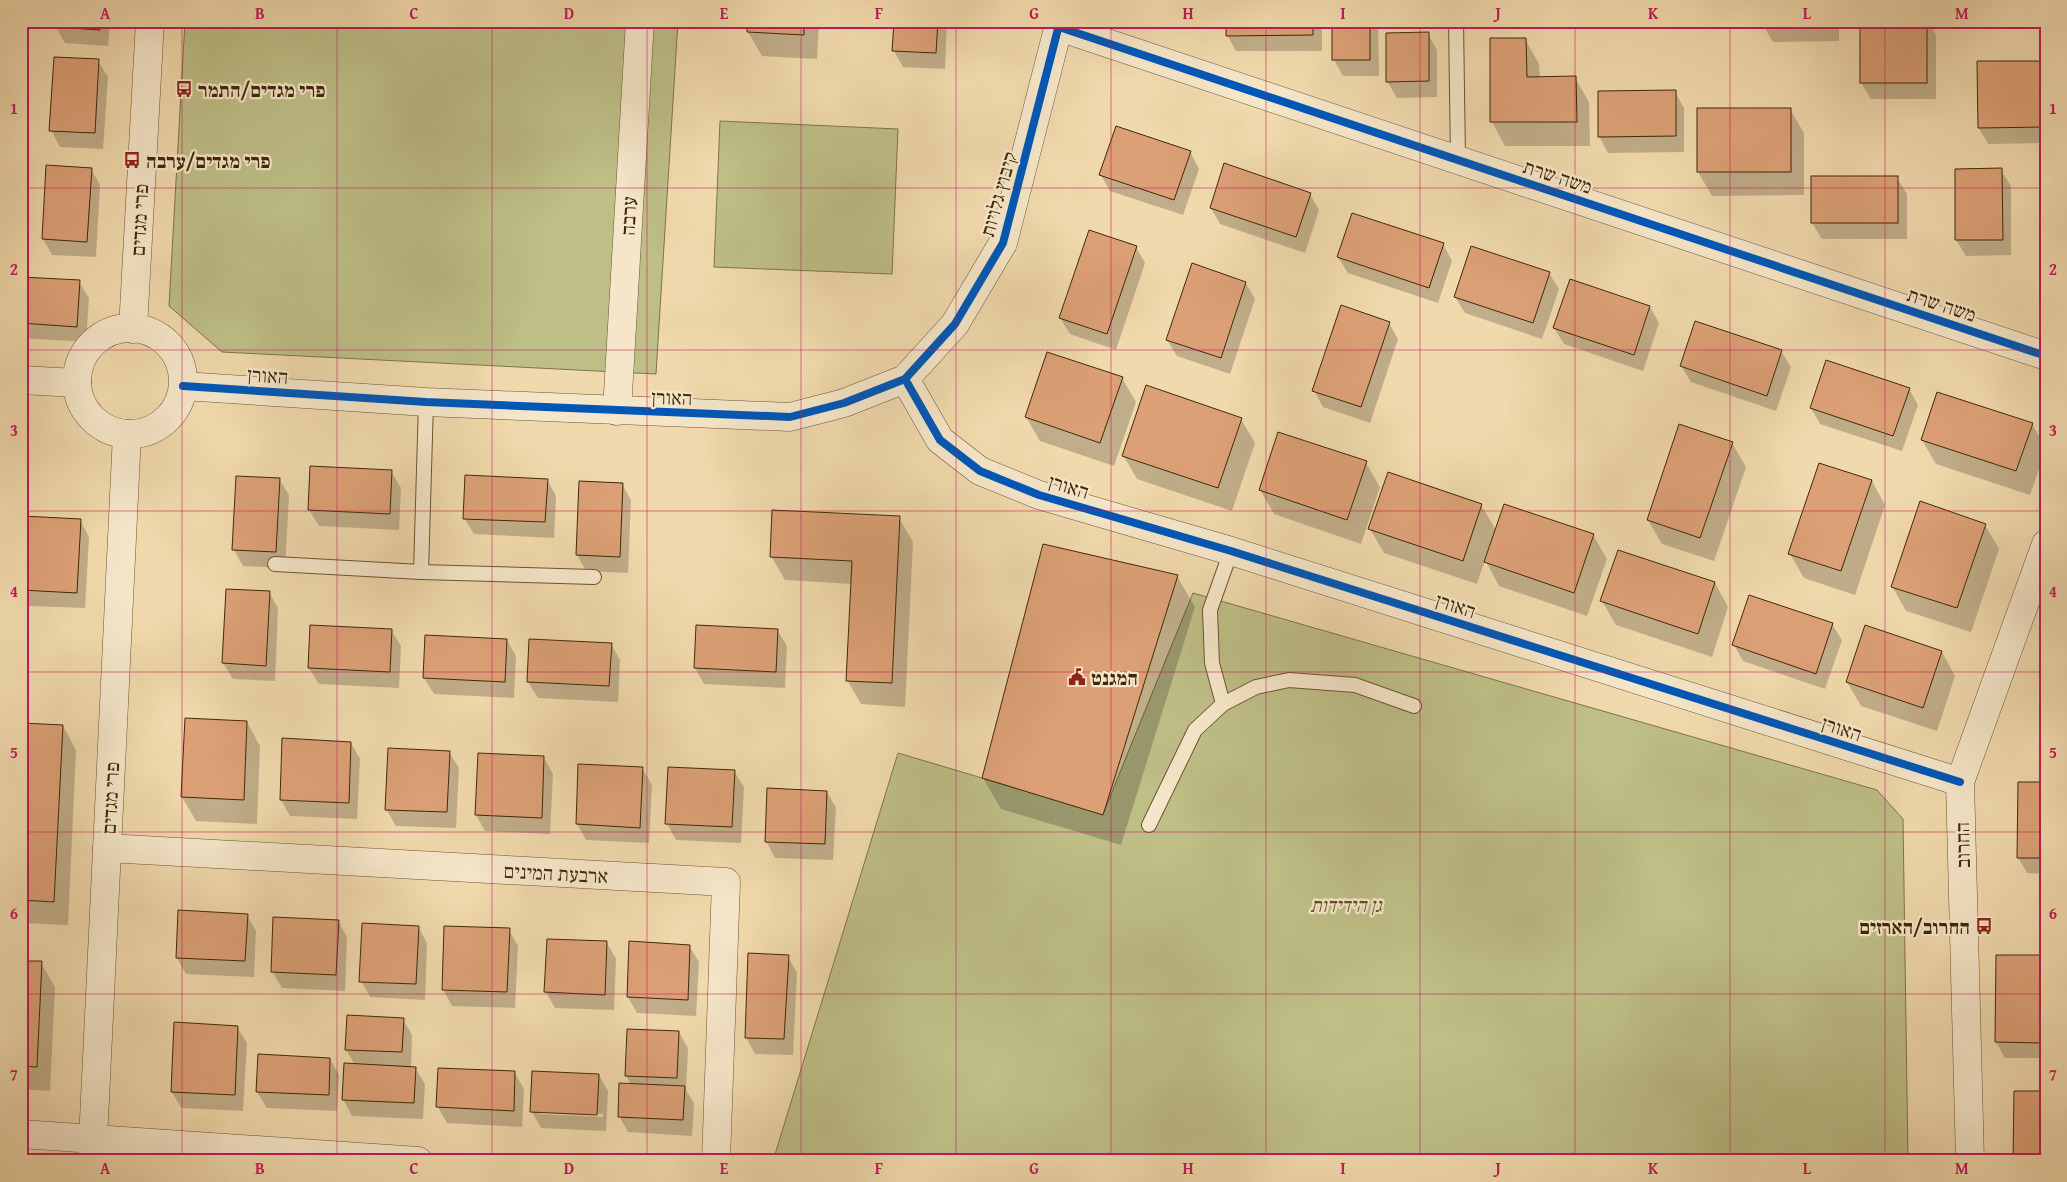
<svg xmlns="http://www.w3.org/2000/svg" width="2067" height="1182" viewBox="0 0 2067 1182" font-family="'Gentium Book Plus','Frank Ruhl Libre',serif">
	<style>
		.green { fill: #bebe87; stroke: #807348 }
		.shadow { fill: #0003; fill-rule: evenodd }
		.building { fill: #dca076; stroke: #412808 }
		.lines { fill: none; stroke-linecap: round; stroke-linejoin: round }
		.service-casing { stroke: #6d5431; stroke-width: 16 }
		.minor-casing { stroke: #6d5431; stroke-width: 29 }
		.tertiary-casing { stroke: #6d5431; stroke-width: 29 }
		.service { stroke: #f5e6c9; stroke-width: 14 }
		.minor { stroke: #f5e6c9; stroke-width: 28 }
		.tertiary { stroke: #f5e6c9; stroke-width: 28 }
		.cycleway-casing { stroke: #f5e6c9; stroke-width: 11 }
		.cycleway { stroke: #0057b8; stroke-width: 8 }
		.grid { fill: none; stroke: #c2185b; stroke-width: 1; stroke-opacity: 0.55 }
		.labels { text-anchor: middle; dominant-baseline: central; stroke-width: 4.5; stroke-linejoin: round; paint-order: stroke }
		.poi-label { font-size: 20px; font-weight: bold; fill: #412808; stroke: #f5e6c9; text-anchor: start }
		.street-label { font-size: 20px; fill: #412808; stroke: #f5e6c9 }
		.park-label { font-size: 20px; font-style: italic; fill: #604e28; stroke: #f5e6c9 }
		.neatline { fill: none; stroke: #c2185b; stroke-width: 2 }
		.grid-label { font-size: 16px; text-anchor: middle; font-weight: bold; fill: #c2185b }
	</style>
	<rect width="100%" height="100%" fill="#f0d9ac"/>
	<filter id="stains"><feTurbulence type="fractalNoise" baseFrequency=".004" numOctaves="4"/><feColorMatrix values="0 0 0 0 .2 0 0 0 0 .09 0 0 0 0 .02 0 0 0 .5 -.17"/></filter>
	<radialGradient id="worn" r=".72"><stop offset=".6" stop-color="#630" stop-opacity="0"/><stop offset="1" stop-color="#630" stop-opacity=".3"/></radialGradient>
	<g class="green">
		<path d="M185,21H678L656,374L222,352L169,306Z"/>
		<path d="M720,121L898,129L892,274L714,267Z"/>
		<path d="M1193,593L1877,790L1903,819L1908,1161H773L898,753L1103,814Z"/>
	</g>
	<g class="shadow">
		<path d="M56,21H110L108,46L65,43L56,27Z"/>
		<path d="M748,21H819L817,59L762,56L748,32Z"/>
		<path d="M895,21H947L945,69L903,67L894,51Z"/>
		<path d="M1227,21H1322V51H1236L1227,35Z"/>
		<path d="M1333,21H1378L1379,76H1343L1334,60Z"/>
		<path d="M1561,21H1627V24H1563Z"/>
		<path d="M1763,21H1839V41L1773,42L1763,25Z"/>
		<path d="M1861,21H1928L1936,35V99H1871L1861,83Z"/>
		<path d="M1428,34L1437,50V97L1397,98L1387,81Z"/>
		<path d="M1525,39L1539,64L1540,78H1575L1589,102L1590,146H1505L1492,122Z"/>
		<path d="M98,61L108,77L103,149L60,147L51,130Z"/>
		<path d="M2046,62V143L1988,144L1979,128Z"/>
		<path d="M1675,92L1684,108V152L1608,153L1599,136Z"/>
		<path d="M1790,109L1804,133V195L1712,196L1698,172Z"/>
		<path d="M1190,152L1199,169L1183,215L1110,191L1101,175Z"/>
		<path d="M91,169L100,185L96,257L52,255L43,239Z"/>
		<path d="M2001,170L2011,186V255L1966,256L1956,240Z"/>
		<path d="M1897,178L1907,194V239H1822L1812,223Z"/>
		<path d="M1310,194L1319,210L1305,253L1220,224L1211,208Z"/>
		<path d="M1443,244L1452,261L1438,303L1348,273L1338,257Z"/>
		<path d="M1136,247L1145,263L1116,350L1070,334L1060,318Z"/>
		<path d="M1549,273L1559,289L1542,339L1465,313L1455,297Z"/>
		<path d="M21,278L79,282L89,298L86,342L21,338Z"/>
		<path d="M1246,283L1255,299L1230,374L1177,356L1167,340Z"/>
		<path d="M1650,307L1659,323L1643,371L1564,344L1554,328Z"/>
		<path d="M1389,323L1398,339L1370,423L1323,407L1314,391Z"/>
		<path d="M1781,351L1791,367L1776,411L1691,382L1681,366Z"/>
		<path d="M1122,378L1136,402L1114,466L1040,441L1026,417Z"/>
		<path d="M1909,389L1918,405L1902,451L1820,424L1811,408Z"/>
		<path d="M1241,419L1255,443L1232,511L1137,479L1123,455Z"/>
		<path d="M2032,424L2046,448L2030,495L1936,464L1922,440Z"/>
		<path d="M1732,443L1746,467L1714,561L1662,544L1648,520Z"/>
		<path d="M1366,463L1380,487L1361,544L1274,514L1260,490Z"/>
		<path d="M391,471L401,488L399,530L319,526L309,510Z"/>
		<path d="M279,479L289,495L285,568L243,566L234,550Z"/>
		<path d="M547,480L556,496L554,538L474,534L464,518Z"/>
		<path d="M1872,481L1885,505L1855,595L1804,578L1790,554Z"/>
		<path d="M622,484L631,500L628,573L586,571L577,555Z"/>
		<path d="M1481,505L1496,530L1593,535L1607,559L1587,616L1499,586L1485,560L1477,584L1384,553L1370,529Z"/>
		<path d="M23,518L80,520L89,537L85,608L29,606L21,592Z"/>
		<path d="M899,518L913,542L905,707L861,704L847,680L852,584L785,580L771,556Z"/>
		<path d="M1985,525L1999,549L1971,632L1906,611L1892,586Z"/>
		<path d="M1177,576L1195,607L1121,845L1001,809L983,778Z"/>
		<path d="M1715,583L1728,607L1712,657L1616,625L1602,601Z"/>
		<path d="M269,592L278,608L275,681L233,679L223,663Z"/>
		<path d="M1832,624L1842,640L1825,689L1743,661L1734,645Z"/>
		<path d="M391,630L401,646L399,688L319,684L309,668Z"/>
		<path d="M777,630L787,646L785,688L704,684L695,668Z"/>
		<path d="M507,640L516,656L514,698L434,694L424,678Z"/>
		<path d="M611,644L620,660L618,702L538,698L528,682Z"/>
		<path d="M1942,652L1955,676L1937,731L1861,706L1847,682Z"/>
		<path d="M247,722L260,746L257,824L196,821L182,797Z"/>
		<path d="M21,724L63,726L76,750L68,925L21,923Z"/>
		<path d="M351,743L360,759L357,819L290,816L281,800Z"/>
		<path d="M449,752L459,768L456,828L396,826L386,809Z"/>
		<path d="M544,758L553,774L550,834L485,831L476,815Z"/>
		<path d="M580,765L642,768L652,785L649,843L586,840L577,824Z"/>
		<path d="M734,771L744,787L741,843L676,840L667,824Z"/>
		<path d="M2046,783V874L2027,873L2018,857Z"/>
		<path d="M827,792L836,808L833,860L775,858L766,841Z"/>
		<path d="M247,915L256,931L254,977L186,974L177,958Z"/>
		<path d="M338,921L347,937L345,991L282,988L272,971Z"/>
		<path d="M418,927L427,943L425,1000L370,997L361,981Z"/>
		<path d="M509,930L518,946L515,1008L452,1006L443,989Z"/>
		<path d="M607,943L616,959L614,1010L555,1008L546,992Z"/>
		<path d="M631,943L689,946L699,962L696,1016L637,1013L628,997Z"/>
		<path d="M788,957L797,973L793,1055L755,1054L746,1037Z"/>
		<path d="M2042,957L2046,964V1058H2005L1996,1042Z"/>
		<path d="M21,962L41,963L55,987L50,1091L21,1089Z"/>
		<path d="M403,1019L412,1035L411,1068H415L425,1084L423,1119L352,1116L343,1099L355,1065L346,1049Z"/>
		<path d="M237,1027L247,1043L243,1111L181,1108L172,1092Z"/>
		<path d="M679,1032L688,1048L686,1090L694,1103L692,1136L628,1132L619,1116L631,1085L626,1075Z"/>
		<path d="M330,1059L339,1075L337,1111L267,1108L257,1092Z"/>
		<path d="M515,1073L524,1089L522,1127L447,1123L438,1107Z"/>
		<path d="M599,1075L608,1091L606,1131L541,1128L532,1112ZM540,1111L603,1114V1117L540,1114Z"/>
	</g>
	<g class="building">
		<path d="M55,21H100V30L54,27Z"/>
		<path d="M747,21H804V35L747,32Z"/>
		<path d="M894,21H938L936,53L892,51Z"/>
		<path d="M1226,21H1313V35L1226,36Z"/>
		<rect x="1332" y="21" width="38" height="39"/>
		<path d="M1762,21H1831V25L1762,26Z"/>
		<rect x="1860" y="21" width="67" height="62"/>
		<path d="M1429,32V81L1386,82V33Z"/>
		<path d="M1490,38H1526L1527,77L1576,76L1577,122H1490Z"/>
		<path d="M54,57L99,59L95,133L49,131Z"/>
		<path d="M1977,61H2046V127L1978,128Z"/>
		<path d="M1676,90V136L1598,137V91Z"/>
		<rect x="1697" y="108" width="94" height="64"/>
		<path d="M1116,126L1191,151L1174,200L1099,175Z"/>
		<path d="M1224,163L1311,193L1296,237L1210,208Z"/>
		<path d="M46,165L92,168L87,242L42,239Z"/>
		<path d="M2002,168L2003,240H1955V169Z"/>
		<rect x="1811" y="176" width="87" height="47"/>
		<path d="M1352,213L1444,243L1429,288L1337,257Z"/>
		<path d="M1089,230L1137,246L1107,334L1059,318Z"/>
		<path d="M1471,246L1550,272L1533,323L1454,297Z"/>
		<path d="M1192,263L1246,282L1221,358L1166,340Z"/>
		<path d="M21,277L80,280L77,327L21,323Z"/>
		<path d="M1570,279L1650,306L1634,355L1553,328Z"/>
		<path d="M1341,305L1390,322L1361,407L1312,391Z"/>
		<path d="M1695,321L1782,350L1767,396L1680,366Z"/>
		<path d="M1047,352L1123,377L1100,443L1025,417Z"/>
		<path d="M1826,360L1910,388L1893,436L1810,408Z"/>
		<path d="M1146,385L1242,418L1218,488L1122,456Z"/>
		<path d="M1937,392L2033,423L2016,471L1921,440Z"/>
		<path d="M1679,424L1733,442L1700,538L1647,520Z"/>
		<path d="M1278,432L1367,461L1347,520L1259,490Z"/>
		<path d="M1819,463L1872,480L1841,571L1788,554Z"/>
		<path d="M310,466L392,470L390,514L308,510Z"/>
		<path d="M1388,472L1482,504L1463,561L1368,529Z"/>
		<path d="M465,475L548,479L545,522L463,519Z"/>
		<path d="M236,476L280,478L276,552L232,550Z"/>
		<path d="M579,481L623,483L620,557L576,555Z"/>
		<path d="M1920,501L1986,524L1957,608L1891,587Z"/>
		<path d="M1504,504L1594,534L1574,593L1484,562Z"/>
		<path d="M772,510L900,516L892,683L846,681L852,561L770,557Z"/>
		<path d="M22,516L81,519L77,593L21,590Z"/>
		<path d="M1043,544L1178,575L1103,815L982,778Z"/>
		<path d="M1618,550L1715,582L1698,634L1600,601Z"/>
		<path d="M226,589L270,591L266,666L222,663Z"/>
		<path d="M1749,595L1833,623L1816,674L1732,645Z"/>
		<path d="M310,625L392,629L390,672L308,668Z"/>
		<path d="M696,625L778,629L776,672L694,668Z"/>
		<path d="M1865,625L1942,651L1923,708L1846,682Z"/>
		<path d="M425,635L507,639L505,682L423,678Z"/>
		<path d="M529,639L612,643L609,686L527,682Z"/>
		<path d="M185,718L247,721L244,800L181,797Z"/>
		<path d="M21,723L63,725L54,902L21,900Z"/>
		<path d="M282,738L351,742L349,803L280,800Z"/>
		<path d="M388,748L450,751L447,812L385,810Z"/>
		<path d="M478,753L544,756L542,818L475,815Z"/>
		<path d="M578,764L643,767L640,828L576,824Z"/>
		<path d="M668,767L735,770L732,827L665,824Z"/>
		<path d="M2018,782H2046V858H2017Z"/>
		<path d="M767,788L827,791L825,844L765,842Z"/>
		<path d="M178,910L248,914L245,961L176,958Z"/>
		<path d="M273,917L339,920L336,975L271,972Z"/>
		<path d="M362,923L419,926L416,984L359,982Z"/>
		<path d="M444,926L510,928L507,992L442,990Z"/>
		<path d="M547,939L607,941L605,995L544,992Z"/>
		<path d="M629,941L690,945L688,1000L627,997Z"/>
		<path d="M748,953L789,955L784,1039L745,1038Z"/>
		<path d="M1996,955H2042L2041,1043L1995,1042Z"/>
		<path d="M21,961H42L37,1067L21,1066Z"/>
		<path d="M347,1015L404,1018L402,1052L345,1050Z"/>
		<path d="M174,1022L238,1026L235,1095L171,1092Z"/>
		<path d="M627,1029L679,1031L677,1078L625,1076Z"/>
		<path d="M258,1054L330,1058L329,1095L256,1092Z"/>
		<path d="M344,1063L416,1067L414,1103L342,1100Z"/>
		<path d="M438,1068L515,1071L514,1111L436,1107Z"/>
		<path d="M532,1071L599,1074L597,1115L530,1112Z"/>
		<path d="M619,1083L685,1086L683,1120L618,1117Z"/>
		<path d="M2014,1091H2046V1161H2013Z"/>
	</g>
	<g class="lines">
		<g class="service-casing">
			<g id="service">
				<path d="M1456,21L1458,160"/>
				<path d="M275,564L421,572L594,577"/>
				<path d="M421,572L426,402"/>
				<path d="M1223,704L1212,663L1210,610L1231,551"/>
				<path d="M1149,825L1195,730L1223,704L1256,687L1289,680L1355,685L1414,706"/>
			</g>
		</g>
		<g class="minor-casing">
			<g id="minor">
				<path d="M905,379L940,440L980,471L1039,495L1231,551L1960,782"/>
				<path d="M617,411L640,21"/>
				<path d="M107,848L726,882L716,1161"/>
				<path d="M21,1134L418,1161"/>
			</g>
		</g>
		<g class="tertiary-casing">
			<g id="tertiary">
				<path d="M1059,27L2046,356"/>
				<circle cx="130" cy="381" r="53"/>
				<path d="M133,329L150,21"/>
				<path d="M21,380L77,383"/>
				<path d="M183,386L426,402L790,417L844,403L905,379L955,324L1003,243L1060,21"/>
				<path d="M92,1161L127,434"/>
				<path d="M1970,1161L1960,782L2046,544"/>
			</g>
		</g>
		<use href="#service" class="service"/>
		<use href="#minor" class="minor"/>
		<use href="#tertiary" class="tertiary"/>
		<g class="cycleway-casing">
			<g id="cycleway">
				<path d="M1059,27L2046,356"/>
				<path d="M905,379L940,440L980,471L1039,495L1231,551L1960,782"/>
				<path d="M183,386L426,402L790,417L844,403L905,379L955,324L1003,243L1060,21"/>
			</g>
		</g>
		<use href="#cycleway" class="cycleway"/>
	</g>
	<path class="grid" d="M182,21V1161M337,21V1161M492,21V1161M647,21V1161M801,21V1161M956,21V1161M1111,21V1161M1266,21V1161M1420,21V1161M1575,21V1161M1730,21V1161M1885,21V1161M21,188H2046M21,350H2046M21,511H2046M21,672H2046M21,832H2046M21,994H2046"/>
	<defs>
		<g id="bus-bare" transform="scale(1.35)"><path d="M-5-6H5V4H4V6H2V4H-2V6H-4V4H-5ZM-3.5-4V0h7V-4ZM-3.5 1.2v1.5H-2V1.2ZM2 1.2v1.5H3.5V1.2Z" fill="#8f2418" stroke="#f5e6c9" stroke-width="2.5" paint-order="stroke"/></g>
		<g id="civic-bare" transform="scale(1.35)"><path d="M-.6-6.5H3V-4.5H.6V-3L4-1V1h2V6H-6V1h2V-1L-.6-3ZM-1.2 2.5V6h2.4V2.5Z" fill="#8f2418" stroke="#f5e6c9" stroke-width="2.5" paint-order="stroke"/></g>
	</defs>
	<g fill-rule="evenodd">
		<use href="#bus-bare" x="184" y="89"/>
		<use href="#bus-bare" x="132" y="160"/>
		<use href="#civic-bare" x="1077" y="677"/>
		<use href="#bus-bare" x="1984" y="926"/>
	</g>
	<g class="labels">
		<g class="poi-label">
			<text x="198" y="89">פרי מגדים/התמר</text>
			<text x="146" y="160">פרי מגדים/ערבה</text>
			<text x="1091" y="677">המגנט</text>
			<text x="1970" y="926" text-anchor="end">החרוב/הארזים</text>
		</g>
		<g class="street-label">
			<text transform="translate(1558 176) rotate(18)">משה שרת</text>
			<text transform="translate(998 194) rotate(-74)">קיבוץ גלויות</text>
			<text transform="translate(628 216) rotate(-87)">ערבה</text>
			<text transform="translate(139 220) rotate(-87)">פרי מגדים</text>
			<text transform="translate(1942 304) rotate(18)">משה שרת</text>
			<text transform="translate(268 375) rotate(4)">האורן</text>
			<text transform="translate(672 397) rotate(2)">האורן</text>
			<text transform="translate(1069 486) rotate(17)">האורן</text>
			<text transform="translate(1456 605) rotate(18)">האורן</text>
			<text transform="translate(1842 728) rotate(18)">האורן</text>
			<text transform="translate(110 798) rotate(-87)">פרי מגדים</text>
			<text transform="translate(1962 845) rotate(-91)">החרוב</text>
			<text transform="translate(556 873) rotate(3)">ארבעת המינים</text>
		</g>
		<g class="park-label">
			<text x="1346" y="904">גן הידידות</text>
		</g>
	</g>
	<rect width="2067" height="1182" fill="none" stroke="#f0d9ac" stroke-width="55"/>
	<rect x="28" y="28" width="2012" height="1126" class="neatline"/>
	<g class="grid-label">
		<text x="105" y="19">A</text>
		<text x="260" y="19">B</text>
		<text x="414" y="19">C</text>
		<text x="569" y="19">D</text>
		<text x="724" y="19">E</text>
		<text x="879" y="19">F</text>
		<text x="1034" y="19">G</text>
		<text x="1188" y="19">H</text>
		<text x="1343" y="19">I</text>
		<text x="1498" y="19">J</text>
		<text x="1653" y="19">K</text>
		<text x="1807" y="19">L</text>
		<text x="1962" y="19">M</text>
		<text x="14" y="114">1</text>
		<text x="2053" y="114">1</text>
		<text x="14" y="275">2</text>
		<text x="2053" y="275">2</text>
		<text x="14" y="436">3</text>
		<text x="2053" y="436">3</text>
		<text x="14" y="597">4</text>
		<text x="2053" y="597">4</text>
		<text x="14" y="758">5</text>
		<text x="2053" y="758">5</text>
		<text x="14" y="919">6</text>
		<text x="2053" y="919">6</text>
		<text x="14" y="1080">7</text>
		<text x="2053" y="1080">7</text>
		<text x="105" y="1174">A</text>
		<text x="260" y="1174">B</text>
		<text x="414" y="1174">C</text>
		<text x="569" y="1174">D</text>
		<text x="724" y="1174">E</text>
		<text x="879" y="1174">F</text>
		<text x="1034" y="1174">G</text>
		<text x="1188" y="1174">H</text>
		<text x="1343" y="1174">I</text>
		<text x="1498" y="1174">J</text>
		<text x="1653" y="1174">K</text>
		<text x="1807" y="1174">L</text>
		<text x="1962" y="1174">M</text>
	</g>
	<rect width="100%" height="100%" filter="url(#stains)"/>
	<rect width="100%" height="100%" fill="url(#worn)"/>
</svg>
